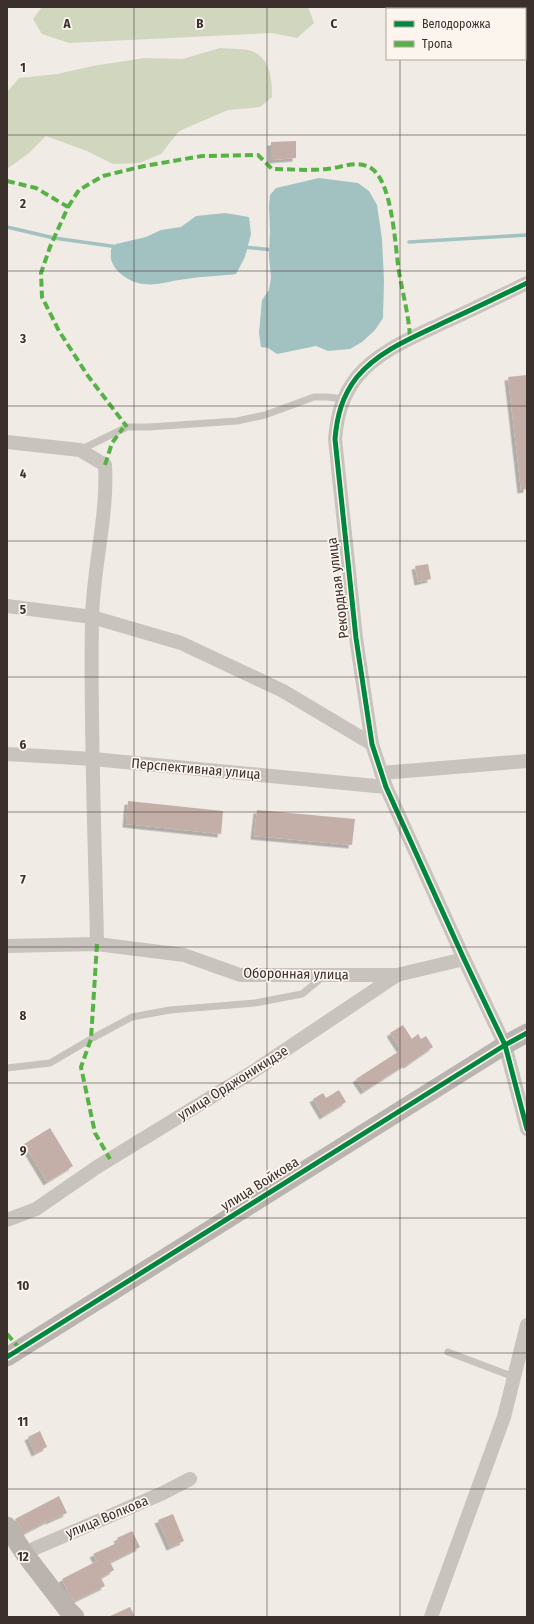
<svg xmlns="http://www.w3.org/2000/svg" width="534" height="1624" viewBox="0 0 534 1624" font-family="'Fira Sans Condensed',sans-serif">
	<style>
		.green { fill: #d1d6bf }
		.water { fill: #a1c2c1 }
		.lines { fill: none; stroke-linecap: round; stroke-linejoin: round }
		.stream { stroke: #a1c2c1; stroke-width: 3.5 }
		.building { fill: #c3afa7; filter: url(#shadow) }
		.lane { stroke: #c9c3be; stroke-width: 7 }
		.street { stroke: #c9c3be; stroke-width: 14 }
		.secondary { stroke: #bab3ae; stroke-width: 19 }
		.quiet { stroke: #57b246; stroke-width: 4; stroke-dasharray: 8 4; stroke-linecap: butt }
		.cycleway-casing { stroke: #fbf5ee; stroke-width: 8 }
		.cycleway { stroke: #00873e; stroke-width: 5 }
		.grid { fill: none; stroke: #3b302b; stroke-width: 1; stroke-opacity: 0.55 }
		.labels { text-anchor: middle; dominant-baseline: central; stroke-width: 3.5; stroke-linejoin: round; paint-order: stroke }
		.street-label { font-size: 14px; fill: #3b302b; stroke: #fbf5ee }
		.grid-label { font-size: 13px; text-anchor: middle; font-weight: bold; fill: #3b302b; stroke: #fbf5ee; stroke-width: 3.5; stroke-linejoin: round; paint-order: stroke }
	</style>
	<defs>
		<filter id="shadow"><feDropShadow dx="-3.5" dy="3.5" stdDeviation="0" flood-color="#0004"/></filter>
	</defs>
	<rect width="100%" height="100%" fill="#f0ebe5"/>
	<g class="green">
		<path d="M42,7H308L314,23L297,38L272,33L69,43L42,34L33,19Z"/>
		<path d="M220,48C228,49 247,48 254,52C271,60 272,81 272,97L260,107L228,110L179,131L161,154L139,163L113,164L87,151L46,136L29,153L7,169V92L19,78L57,74L93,66L144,58L182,59Z"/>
	</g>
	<g class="water">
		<path d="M319,178L358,183L369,191L377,205L382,239L384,280L383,318L375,330L362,342L350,349L328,351L316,346L277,354L268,348L261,347L259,333L262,300L269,290L271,278L269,256L270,231L269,206L270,195L276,188Z"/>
		<path d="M225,213L249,217L251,234L245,257L236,274C220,276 203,276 187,279C172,280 158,286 144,284C131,283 116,273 112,262C110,258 111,253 111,249L116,244L146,237L161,230L181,227L196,216Z"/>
	</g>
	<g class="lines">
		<g class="stream">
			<path d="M7,227L54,238L118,247"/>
			<path d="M409,242L527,235"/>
			<path d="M243,247L273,250"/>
		</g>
	</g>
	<g class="building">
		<path d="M296,141V158L271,160V142Z"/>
		<path d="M527,375V489L521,490L508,377Z"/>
		<path d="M428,564L431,579L418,582L415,566Z"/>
		<path d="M128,801L223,811L221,834L126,824Z"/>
		<path d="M257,810L355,819L352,845L254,836Z"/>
		<path d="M403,1025L412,1039L418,1034L421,1039L426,1036L433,1047L407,1065L406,1064L364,1091L356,1079L401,1050L390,1033Z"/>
		<path d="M339,1090L346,1102L323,1116L313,1099L323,1093L326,1098Z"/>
		<path d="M50,1128L73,1166L47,1182L24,1144Z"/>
		<path d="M40,1431L47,1447L35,1453L28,1437Z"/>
		<path d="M59,1496L67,1513L49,1521V1520L24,1533L15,1519Z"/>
		<path d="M173,1514L184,1541L170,1547L158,1520Z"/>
		<path d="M132,1531L140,1547L110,1562L114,1570L101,1578L105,1586L74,1601L68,1593L62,1579L97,1561L93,1554L119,1542L117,1538Z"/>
		<path d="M130,1607L135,1617H108Z"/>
	</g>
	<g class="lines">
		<g class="lane">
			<path d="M80,450L127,427H149L237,421L265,415L314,397H327L343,399"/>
			<path d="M7,1068L50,1063L91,1039L132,1017L170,1010L255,1003L302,994L324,976"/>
			<path d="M448,1352L514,1377"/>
		</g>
		<g class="street">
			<path d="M527,283C500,296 474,309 447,321C416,336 379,350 357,377C342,396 337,416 335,439L356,638L372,744L386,787L464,959L505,1045L527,1129"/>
			<path d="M7,442L80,450L105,465C108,516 93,567 92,619C90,727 95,836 97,944"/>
			<path d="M7,606L92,617L181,643L283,691L372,744"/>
			<path d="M7,754L93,759L386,787"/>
			<path d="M381,773L527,761"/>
			<path d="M7,946L97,944L184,955L240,975H397"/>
			<path d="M7,1220L36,1209L97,1167L254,1071L397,975L464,959"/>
			<path d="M24,1553L163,1493L190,1479"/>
			<path d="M431,1617L504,1417L527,1325"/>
		</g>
		<g class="secondary">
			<path d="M7,1357L505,1045L527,1033"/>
			<path d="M7,1526L24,1553L67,1609L75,1617"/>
		</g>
		<g class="quiet">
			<path d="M7,181L36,188L68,207L50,247L41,273L42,297L59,331L88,376L127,427"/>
			<path d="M68,207L79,190L103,176L144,166L202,156L258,155L272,169C290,169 308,171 327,169C341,168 355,160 369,167C393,178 395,248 399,272C403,295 409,316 410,338"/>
			<path d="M105,465L112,443L123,428"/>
			<path d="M97,944L91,1039L81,1067L95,1133L110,1159"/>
			<path d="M7,1334L20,1349"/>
		</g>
		<g class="cycleway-casing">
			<g id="cycleway">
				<path d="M527,283C500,296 474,309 447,321C416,336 379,350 357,377C342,396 337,416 335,439L356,638L372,744L386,787L464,959L505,1045L527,1129"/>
				<path d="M7,1357L505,1045L527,1033"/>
			</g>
		</g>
		<use href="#cycleway" class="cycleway"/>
	</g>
	<path class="grid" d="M134,7V1617M267,7V1617M400,7V9M400,59V1617M7,135H527M7,271H527M7,406H527M7,541H527M7,677H527M7,812H527M7,947H527M7,1083H527M7,1218H527M7,1353H527M7,1489H527"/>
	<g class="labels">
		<g class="street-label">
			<text transform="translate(338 588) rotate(-97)">Рекордная улица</text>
			<text transform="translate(196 769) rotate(5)">Перспективная улица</text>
			<text transform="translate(296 974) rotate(1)">Оборонная улица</text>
			<text transform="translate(233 1083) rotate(-32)">улица Орджоникидзе</text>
			<text transform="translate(260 1184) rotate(-32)">улица Войкова</text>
			<text transform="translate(107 1517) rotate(-23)">улица Волкова</text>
		</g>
	</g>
	<g class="grid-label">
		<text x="67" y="28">A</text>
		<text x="200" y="28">B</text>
		<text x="334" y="28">C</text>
		<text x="23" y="72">1</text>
		<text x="23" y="208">2</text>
		<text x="23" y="343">3</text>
		<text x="23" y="478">4</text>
		<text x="23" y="614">5</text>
		<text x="23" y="749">6</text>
		<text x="23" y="884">7</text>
		<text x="23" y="1020">8</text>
		<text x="23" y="1155">9</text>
		<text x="23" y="1290">10</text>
		<text x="23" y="1426">11</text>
		<text x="23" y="1561">12</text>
	</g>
	<rect width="534" height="1624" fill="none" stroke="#3b302b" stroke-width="16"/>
	<rect x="386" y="8" width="140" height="52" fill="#fbf5ee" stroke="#aea6a0"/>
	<rect x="394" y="21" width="20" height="6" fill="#00873e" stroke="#aea6a0"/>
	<text x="422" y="28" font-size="12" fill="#3b302b">Велодорожка</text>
	<rect x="394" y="41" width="20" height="6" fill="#57b246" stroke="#aea6a0"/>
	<text x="422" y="48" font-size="12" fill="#3b302b">Тропа</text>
</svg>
